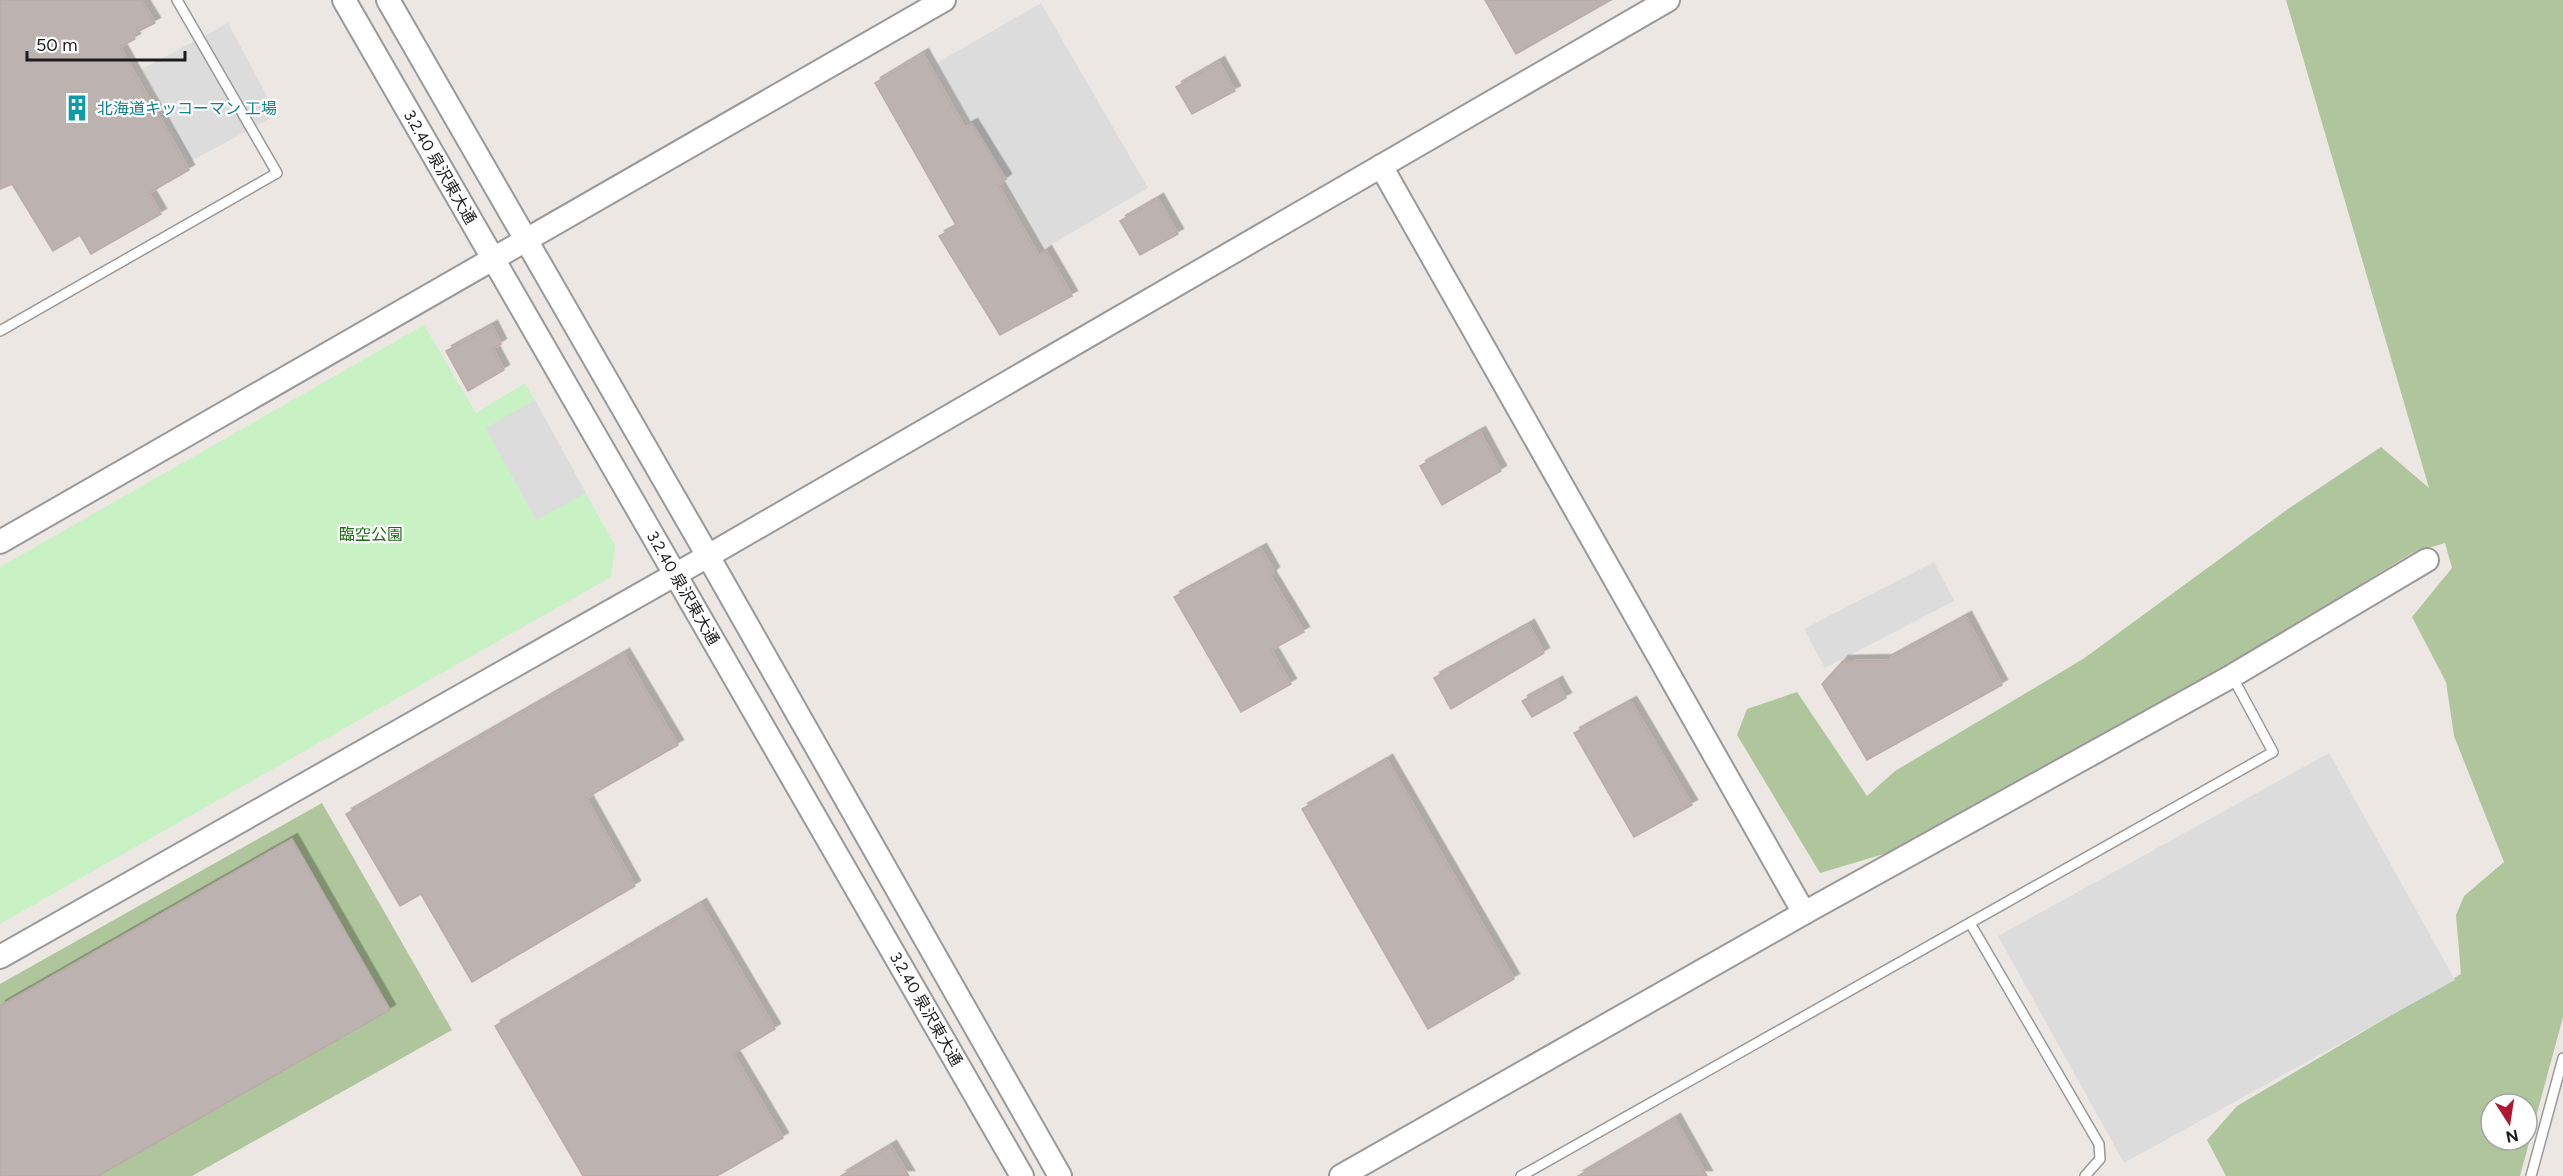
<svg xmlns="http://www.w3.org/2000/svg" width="2563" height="1176" viewBox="0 0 2563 1176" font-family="Figtree,'Noto Sans JP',sans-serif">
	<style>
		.forest { fill: #afc69c; fill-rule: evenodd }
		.park { fill: #c8f2c3 }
		.parking { fill: #dcdcdc }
		.building { fill: #bcb2b0; stroke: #bbaca7; stroke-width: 1.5; filter: url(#shadow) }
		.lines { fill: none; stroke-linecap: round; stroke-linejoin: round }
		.service-casing { stroke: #999; stroke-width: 12 }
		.tertiary-casing { stroke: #999; stroke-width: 26 }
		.service { stroke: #fff; stroke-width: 9 }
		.tertiary { stroke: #fff; stroke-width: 22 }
		.labels { text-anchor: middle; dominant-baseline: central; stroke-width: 4.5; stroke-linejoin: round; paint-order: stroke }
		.culture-label { font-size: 16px; fill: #0d838f; stroke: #fff; text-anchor: start }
		.street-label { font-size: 16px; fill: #1c1c1c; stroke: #fff }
		.park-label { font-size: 16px; fill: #1f6b18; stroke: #fff }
	</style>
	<defs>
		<filter id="shadow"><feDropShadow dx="5.5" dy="-5.5" stdDeviation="0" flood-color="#0004"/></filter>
	</defs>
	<rect width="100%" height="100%" fill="#ece7e2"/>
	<g class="forest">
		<path d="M2286,0H2563V1017L2520,1176H2226L2207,1140L2237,1106L2461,974L2456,915L2464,896L2504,862L2454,736L2446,682L2412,617L2452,568L2445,543L2412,553L2274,638L2009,789L1894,851L1820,873L1737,735L1747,709L1797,692L1867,796L1895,771L2083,659L2288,509L2381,447L2429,488ZM2491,1104H2527V1140H2491Z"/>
		<path d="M322,803L452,1030L192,1176H0V984Z"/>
	</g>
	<path class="park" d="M424,325L476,413L525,383L615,546L611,577L0,924V567Z"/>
	<g class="parking">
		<path d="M1041,3L1148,188L1045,248L937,63Z"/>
		<path d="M228,23L277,115L191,161L142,69Z"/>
		<path d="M535,400L586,493L536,520L486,428Z"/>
		<path d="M1934,562L1954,601L1825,668L1804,629Z"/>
		<path d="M2329,753L2455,980L2124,1163L1998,936Z"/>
	</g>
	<g class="building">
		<path d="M0,0H141L155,23L133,34L135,39L120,47L189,170L149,193L161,214L91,254L80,235L53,251L12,184L0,189Z"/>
		<path d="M1485,0H1611L1516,54Z"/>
		<path d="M923,54L965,128L972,124L1006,179L998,185L1039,256L1046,251L1072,296L1000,335L939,236L957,227L875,83Z"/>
		<path d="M1219,62L1235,91L1192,114L1176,87Z"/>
		<path d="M1158,199L1178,234L1140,255L1120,221Z"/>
		<path d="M492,326L501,344L493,349L504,370L468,391L446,351Z"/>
		<path d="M1480,432L1501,471L1442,505L1420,466Z"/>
		<path d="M1261,549L1274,572L1270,576L1304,632L1271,650L1291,684L1241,712L1174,597Z"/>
		<path d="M1966,617L2002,685L1867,760L1822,684L1843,661L1887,660Z"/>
		<path d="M1529,625L1544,653L1451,709L1434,678Z"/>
		<path d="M624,654L678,745L586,798L635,886L472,982L421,894L400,906L346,814Z"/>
		<path d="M1557,682L1566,698L1532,717L1522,701Z"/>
		<path d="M1631,702L1692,805L1634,837L1574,733Z"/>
		<path d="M1387,760L1514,979L1428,1029L1302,809Z"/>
		<path d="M292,839L390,1010L98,1176H0V1006Z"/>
		<path d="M701,904L775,1029L733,1054L783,1138L717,1176H583L495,1026Z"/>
		<path d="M1675,1119L1707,1176H1578Z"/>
		<path d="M891,1146L909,1176H841Z"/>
	</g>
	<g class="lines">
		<g class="service-casing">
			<g id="service">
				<path d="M0,331L277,173L177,0"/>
				<path d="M1970,923L2099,1144L2100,1159L2085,1176"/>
				<path d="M1521,1176L2273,752L2232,676"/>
				<path d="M2531,1176L2563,1058"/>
			</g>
		</g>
		<g class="tertiary-casing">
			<g id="tertiary">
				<path d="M344,0L1022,1176"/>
				<path d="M388,0L708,556L1060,1176"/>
				<path d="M0,542L944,0"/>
				<path d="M1804,913L2232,676L2427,560"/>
				<path d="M0,957L708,556L1668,0"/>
				<path d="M1341,1176L1804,913L1381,166"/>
			</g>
		</g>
		<use href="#service" class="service"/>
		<use href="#tertiary" class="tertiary"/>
	</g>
	<defs>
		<g id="building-bare" transform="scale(2.07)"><path d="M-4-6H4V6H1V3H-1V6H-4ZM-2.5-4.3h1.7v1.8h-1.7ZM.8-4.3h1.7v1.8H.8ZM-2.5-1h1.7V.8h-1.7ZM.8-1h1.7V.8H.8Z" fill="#0f9aa8" stroke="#fff" stroke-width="2.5" paint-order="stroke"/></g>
	</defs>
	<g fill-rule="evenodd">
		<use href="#building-bare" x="77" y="108"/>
	</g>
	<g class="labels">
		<g class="culture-label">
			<text x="97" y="108">北海道キッコーマン 工場</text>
		</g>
		<g class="street-label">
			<text transform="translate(440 167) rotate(60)">3.2.40 泉沢東大通</text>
			<text transform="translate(683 588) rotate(60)">3.2.40 泉沢東大通</text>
			<text transform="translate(926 1009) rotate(60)">3.2.40 泉沢東大通</text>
		</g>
		<g class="park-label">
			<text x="371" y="534">臨空公園</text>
		</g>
	</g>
	<g transform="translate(2509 1122) rotate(168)"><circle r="28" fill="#ffffff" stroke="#a4a4a4" stroke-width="1.5"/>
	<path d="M0-4.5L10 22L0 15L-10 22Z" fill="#b01831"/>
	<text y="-9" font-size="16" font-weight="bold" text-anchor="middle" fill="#1c1c1c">N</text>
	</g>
	<path d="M27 51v9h158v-9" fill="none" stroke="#1c1c1c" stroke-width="3"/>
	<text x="36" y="51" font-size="18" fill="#1c1c1c" stroke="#ffffff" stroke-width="4.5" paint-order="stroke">50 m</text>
</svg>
